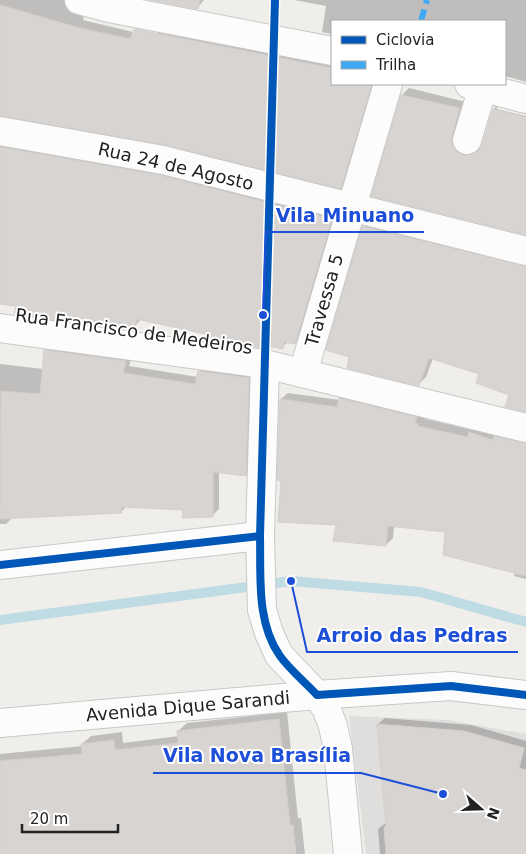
<svg xmlns="http://www.w3.org/2000/svg" width="526" height="854" viewBox="0 0 526 854" font-family="'DejaVu Sans',sans-serif">
	<style>
		.residential { fill: #dfdedc }
		.shadow { fill: #0003 }
		.lines { fill: none; stroke-linecap: round; stroke-linejoin: round }
		.stream { stroke: #bfdbe3; stroke-width: 10 }
		.building { fill: #d7d4d2; stroke: #d3d0cc }
		.minor-casing { stroke: #c9c8c7; stroke-width: 30 }
		.minor { stroke: #fdfcfc; stroke-width: 28 }
		.quiet { stroke: #3fa9f5; stroke-width: 6; stroke-dasharray: 12 6; stroke-linecap: butt }
		.cycleway-casing { stroke: #fff; stroke-width: 11 }
		.cycleway { stroke: #0057b8; stroke-width: 8 }
		.labels { text-anchor: middle; dominant-baseline: central; stroke-width: 4; stroke-linejoin: round; paint-order: stroke }
		.street-label { font-size: 18px; fill: #222; stroke: #fff }
		.leader { fill: none; stroke: #1d4ed8; stroke-width: 2 }
		.callout-dot { fill: #1d4ed8; stroke: #fff; stroke-width: 2 }
		.callout-label { font-size: 19px; text-anchor: middle; font-weight: bold; fill: #1d4ed8; stroke: #fff; stroke-width: 4; stroke-linejoin: round; paint-order: stroke }
	</style>
	<rect width="100%" height="100%" fill="#f0eeeb"/>
	<path class="residential" d="M349,716L448,720L526,734V854H366Z"/>
	<g class="shadow">
		<path d="M0,0H72L85,9L83,20L137,33L156,34L163,26L332,59V84H376L348,180L341,187L166,143L0,115Z"/>
		<path d="M160,0H204L197,8Z"/>
		<path d="M294,0H526V82L505,76V21H332V34L322,32L326,6Z"/>
		<path d="M409,88L466,102L469,148L478,149L482,147L495,107L501,100L526,107V114L497,106V109L526,116V234L402,95Z"/>
		<path d="M0,138L338,212L302,336L295,343L288,342L282,347L268,345L266,347L141,319L133,329L0,302Z"/>
		<path d="M371,220L526,259V411L511,394L481,374L433,358L426,377L419,384L364,227Z"/>
		<path d="M52,343L132,354L129,366L198,377L199,371L206,364L255,371L252,468L246,475L219,472V509L212,516L184,508L127,506L121,512L13,517L6,524H0V364L43,369L45,350Z"/>
		<path d="M347,392L425,417V419L473,430L477,426L526,436V579L514,576L515,572L447,531L394,526L393,538L386,545L338,524L282,480L281,399L288,393L340,400Z"/>
		<path d="M287,712L298,818H301L305,854H0V754L83,746L82,744L91,736L122,732L123,743L179,736L178,731L187,723Z"/>
		<path d="M385,718L471,725L526,741V854H380L378,829L387,822L378,724Z"/>
	</g>
	<g class="lines">
		<path class="stream" d="M0,620L291,581L421,592L526,622"/>
	</g>
	<g class="building">
		<path d="M150,0H200L198,9Z"/>
		<path d="M0,5L76,27L130,39L134,29L332,68V84H372L341,189L166,145L0,116Z"/>
		<path d="M401,95L460,108L452,135V143L456,151L463,155H471L478,151L482,145L493,109L526,117V235L371,196Z"/>
		<path d="M0,147L160,175L332,219L295,344L284,342L283,349L266,346V348L204,340L205,334L137,319L134,330L25,316L14,313L16,306L0,304Z"/>
		<path d="M362,226L526,266V412L505,407L509,395L476,383L479,374L429,358L419,386L347,368L349,357L326,350Z"/>
		<path d="M44,350L126,361L123,373L195,384L198,371L249,378L246,476L213,472V517L182,518L183,510L121,507L122,513L0,519L1,391L40,394Z"/>
		<path d="M339,398L417,417L415,423L419,424L418,426L467,437L469,432L493,440L494,436L526,443V576L443,555L445,532L388,526L386,546L333,541L336,525L278,522L281,481L277,480L280,399L337,407Z"/>
		<path d="M279,719L290,825H293L296,854H0V761L82,754L81,744L114,740L115,750L178,743L177,731Z"/>
		<path d="M377,724L464,731L524,748L519,768L526,770V854H386L384,827H386Z"/>
	</g>
	<g class="lines">
		<g class="minor-casing">
			<g id="minor">
				<path d="M79,0L109,8L332,51"/>
				<path d="M469,84L526,99"/>
				<path d="M0,131L163,160L526,251"/>
				<path d="M467,140L483,87"/>
				<path d="M0,328L265,364L526,428"/>
				<path d="M265,364L260,536L262,610L269,633L279,655L317,695L326,708L333,726L338,749L348,854"/>
				<path d="M303,373L388,84"/>
				<path d="M0,565L260,536"/>
				<path d="M0,723L317,695L451,686L526,695"/>
			</g>
		</g>
		<use href="#minor" class="minor"/>
		<path class="quiet" d="M421,21L427,0"/>
		<g class="cycleway-casing">
			<g id="cycleway">
				<path d="M275,0L260,536C261,576 256,622 280,656C290,670 305,682 317,695L451,686L526,695"/>
				<path d="M0,565L260,536"/>
			</g>
		</g>
		<use href="#cycleway" class="cycleway"/>
	</g>
	<g class="labels">
		<g class="street-label">
			<text transform="translate(176 166) rotate(13)">Rua 24 de Agosto</text>
			<text transform="translate(324 300) rotate(-74)">Travessa 5</text>
			<text transform="translate(134 331) rotate(8)">Rua Francisco de Medeiros</text>
			<text transform="translate(188 706) rotate(-5)">Avenida Dique Sarandi</text>
		</g>
	</g>
	<path class="leader" d="M263 315L266 232H424M291 581L307 652H518M443 794L361 773H153"/>
	<g class="callout-dot">
		<circle cx="263" cy="315" r="5"/>
		<circle cx="291" cy="581" r="5"/>
		<circle cx="443" cy="794" r="5"/>
	</g>
	<g class="callout-label">
		<text x="345" y="222">Vila Minuano</text>
		<text x="412" y="642">Arroio das Pedras</text>
		<text x="257" y="762">Vila Nova Brasília</text>
	</g>
	<rect x="331" y="20" width="175" height="65" fill="#ffffff" stroke="#a7a7a7"/>
	<rect x="341" y="36" width="25" height="8" fill="#0057b8" stroke="#a7a7a7"/>
	<text x="376" y="45" font-size="15" fill="#222222">Ciclovia</text>
	<rect x="341" y="61" width="25" height="8" fill="#3fa9f5" stroke="#a7a7a7"/>
	<text x="376" y="70" font-size="15" fill="#222222">Trilha</text>
	<g transform="translate(481 809) rotate(110)" stroke="#ffffff" stroke-width="4" paint-order="stroke">
	<path d="M0-4L9 19L0 12L-9 19Z" fill="#222222"/>
	<text y="-8" font-size="14" font-weight="bold" text-anchor="middle" fill="#222222">N</text>
	</g>
	<path d="M22 824v8h96v-8" fill="none" stroke="#222222" stroke-width="2.5"/>
	<text x="30" y="824" font-size="15" fill="#222222" stroke="#ffffff" stroke-width="4" paint-order="stroke">20 m</text>
</svg>
